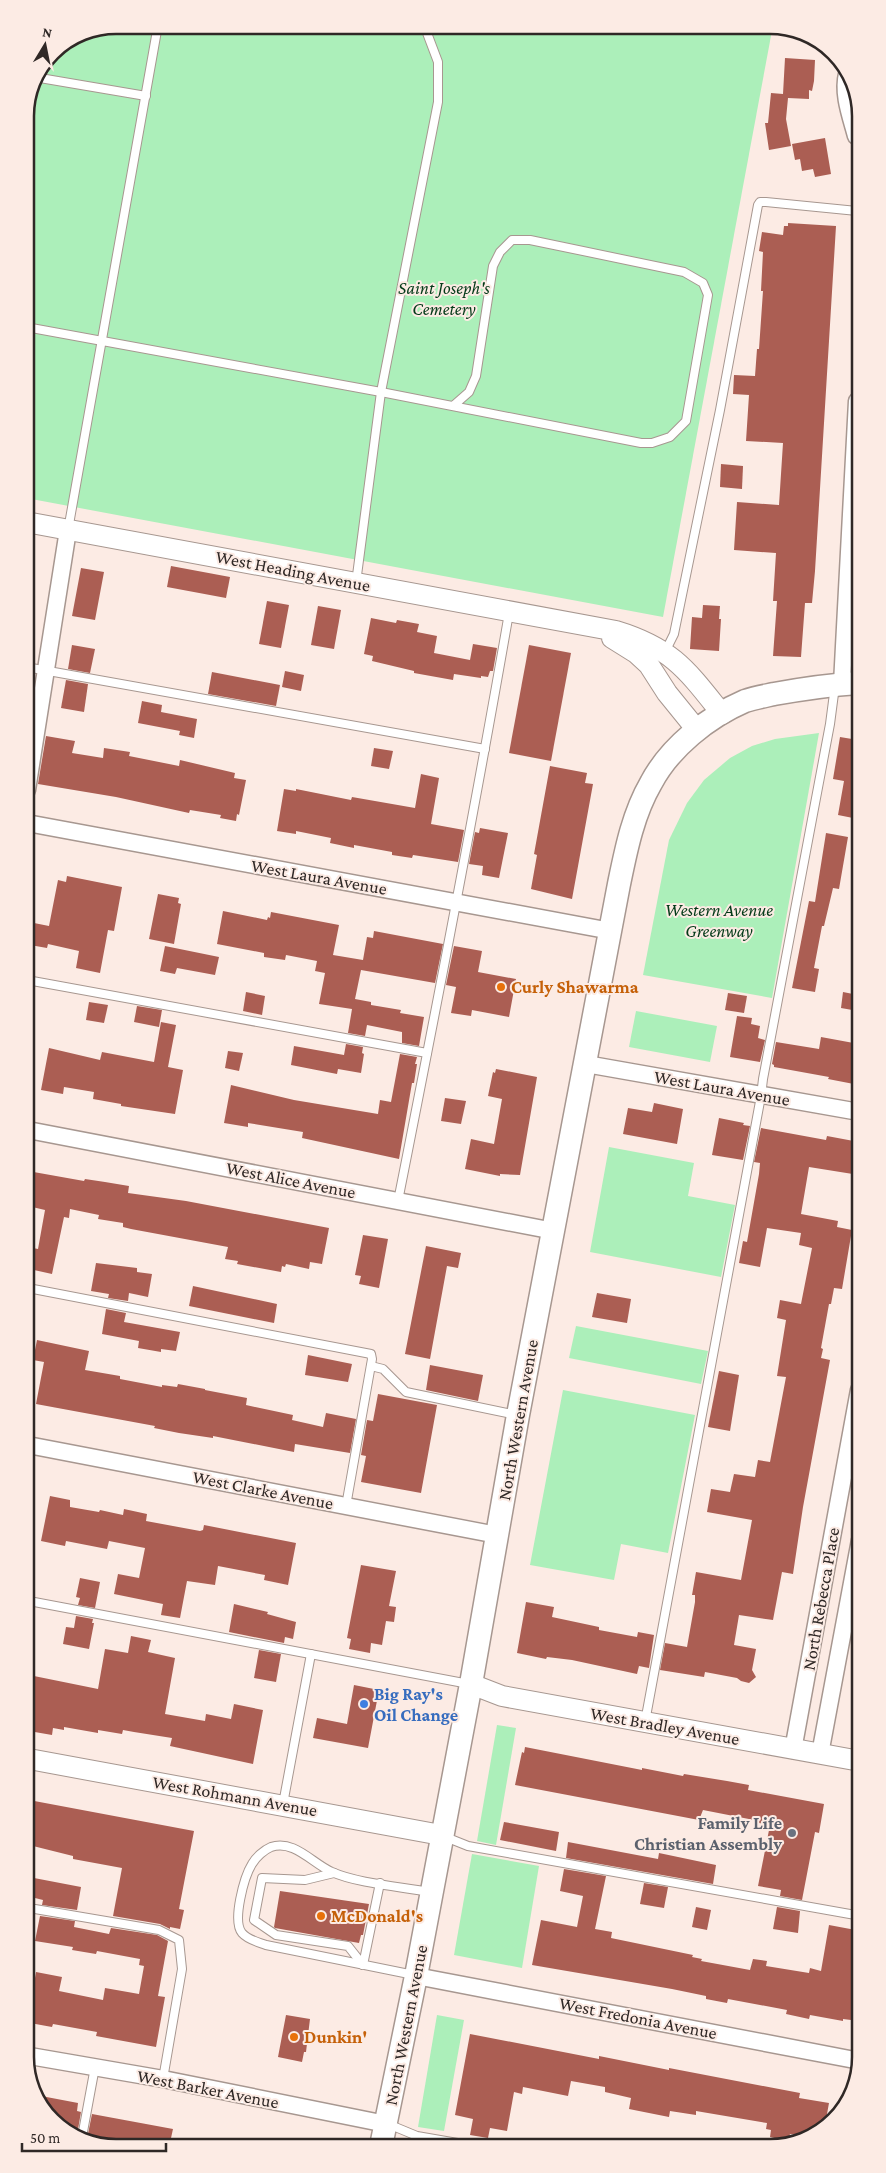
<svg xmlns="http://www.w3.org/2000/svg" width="886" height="2173" viewBox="0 0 886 2173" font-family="'Crimson Pro',serif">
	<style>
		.green { fill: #acefba }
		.building { fill: #ab5e53 }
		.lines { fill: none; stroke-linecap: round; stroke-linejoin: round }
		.service-casing { stroke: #a79790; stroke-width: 10 }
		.minor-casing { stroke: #a79790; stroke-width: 19 }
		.tertiary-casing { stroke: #a79790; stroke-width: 22 }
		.secondary-casing { stroke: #a79790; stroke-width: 25 }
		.service { stroke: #fff; stroke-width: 8 }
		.minor { stroke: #fff; stroke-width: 16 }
		.tertiary { stroke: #fff; stroke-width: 20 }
		.secondary { stroke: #fff; stroke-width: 22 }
		.food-dot { fill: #e8710a; stroke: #fcebe4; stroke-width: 2 }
		.shop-dot { fill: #3f7fe0; stroke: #fcebe4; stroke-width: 2 }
		.worship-dot { fill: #6b7280; stroke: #fcebe4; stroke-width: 2 }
		.labels { text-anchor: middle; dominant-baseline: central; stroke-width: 4; stroke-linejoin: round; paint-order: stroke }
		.park-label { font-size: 18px; font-style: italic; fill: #033a18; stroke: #fcebe4 }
		.street-label { font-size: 18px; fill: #2f2826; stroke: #fcebe4 }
		.food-label { font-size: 18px; font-weight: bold; fill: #c56008; stroke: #fcebe4; text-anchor: start }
		.shop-label { font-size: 18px; font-weight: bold; fill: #366cbe; stroke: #fcebe4; text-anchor: start }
		.worship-label { font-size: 18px; font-weight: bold; fill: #5b616d; stroke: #fcebe4; text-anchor: end }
		.rim { fill: none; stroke: #2f2826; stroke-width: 2.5 }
	</style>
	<rect width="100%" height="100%" fill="#fcebe4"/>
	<g class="green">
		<path d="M116,25H773L663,617L26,498L25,110L52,51L81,32Z"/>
		<path d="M819,733L772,998L643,975L669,840L687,803L704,780L730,758L752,746L775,739Z"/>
		<path d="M636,1011L717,1026L710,1062L629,1047Z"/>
		<path d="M609,1147L694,1163L688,1196L735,1205L721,1277L590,1252Z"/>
		<path d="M576,1326L708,1351L701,1384L569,1358Z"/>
		<path d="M563,1390L695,1415L668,1553L621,1544L614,1580L530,1565Z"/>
		<path d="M497,1725L516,1728L496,1845L477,1841Z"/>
		<path d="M472,1854L539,1866L522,1968L454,1955Z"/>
		<path d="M437,2015L464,2020L444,2131L418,2127Z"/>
	</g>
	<g class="building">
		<path d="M785,58L815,60L814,81L812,91L809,90V99L788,98L786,119L791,146L769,150L765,123H768L771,93L783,94Z"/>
		<path d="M825,138L831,174L815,177L813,169L802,171L800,159L795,160L792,144Z"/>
		<path d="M788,223L836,226L815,571L812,603H805L801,657L773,656L777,601H773L776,553L734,550L737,502L779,505L783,443L746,441L749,395L733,394L734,375L755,376L757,349H759L763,291H761L763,252L759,251L762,232L783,235L784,226H788Z"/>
		<path d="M721,464L743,466L742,489L720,487Z"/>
		<path d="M171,566L230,577L226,598L167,587Z"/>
		<path d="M81,568L104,572L95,620L72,616Z"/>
		<path d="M267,601L289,605L281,648L259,644Z"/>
		<path d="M703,605L720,606L719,619H721L719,651L690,649L692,617L702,618Z"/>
		<path d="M318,606L341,610L334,649L311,645Z"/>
		<path d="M371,618L396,623L397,620L419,624L417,632L437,636L434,653L470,660L473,644L497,648L493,671H490L488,677L481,676V678L454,674L453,680L414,673V671L372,661L373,656L364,654Z"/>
		<path d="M72,645L95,649L90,673L68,669Z"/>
		<path d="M529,645L571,653L551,761L509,753Z"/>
		<path d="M285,671L304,675L301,691L282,687Z"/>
		<path d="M212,672L280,685L276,706L208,694Z"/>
		<path d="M66,680L88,684L84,712L61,708Z"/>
		<path d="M142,701L162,705L161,712L197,719L194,738L179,735L180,731L138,723Z"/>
		<path d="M46,736L75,741L72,753L103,758L104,748L130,752L129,756L179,766L180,760L235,773L234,778L246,780L239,815L237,814L236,821L220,818L221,815L190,810L189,813L116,797L38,784Z"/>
		<path d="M840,737L858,740V819L838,815L844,781L833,779Z"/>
		<path d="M374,748L393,751L389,769L371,766Z"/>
		<path d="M550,766L587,773L585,783L593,784L572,899L531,889L537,855L534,854Z"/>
		<path d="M421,774L439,778L431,824L464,830L458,862L413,855L412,858L392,855V852L354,845V848L330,843L331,838L296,831V834L277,831L284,789L296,791V789L351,800L352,797L415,808Z"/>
		<path d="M480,828L508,833L499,878L482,875L483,866L469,864L475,832L479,833Z"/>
		<path d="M826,833L848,837L839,889L833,888L824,926H822L814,968L819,969L815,992L792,988L809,901L815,902Z"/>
		<path d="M67,876L122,887L114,931L108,930L100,973L76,968L79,951L48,944L47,948L30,945L34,923L49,926L58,880L66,882Z"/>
		<path d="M158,894L179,898L178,903L181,904L174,944L149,939Z"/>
		<path d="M223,911L267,920L268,917L270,918L271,912L339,925L333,955L363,960L367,937L373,938L374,931L443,944L435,983L361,970L355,999L371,1002V1005L401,1010L400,1013L424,1017L419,1046L402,1043V1032L367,1025L365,1036L348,1033L352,1009L319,1004L325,973L315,971L317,961L286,955L285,960L264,957V953L217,944Z"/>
		<path d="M165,946L219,957L215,975L177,968L175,974L160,971Z"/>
		<path d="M454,946L482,951L478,972L516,979L509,1017L472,1010L471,1016L451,1013L456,987L446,985Z"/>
		<path d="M246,992L265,996L262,1015L243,1011Z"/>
		<path d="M843,992L858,995V1011L841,1008Z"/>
		<path d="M728,993L747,996L744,1013L725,1010Z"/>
		<path d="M89,1002L108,1005L104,1023L86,1020Z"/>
		<path d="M137,1006L162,1010L159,1027L134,1022Z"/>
		<path d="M737,1016L752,1018L751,1024L760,1026L758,1038L765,1040L760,1062L730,1057Z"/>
		<path d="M161,1022L176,1025L168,1067L183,1070L175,1114L121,1106V1104L93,1099L94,1092L64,1087L63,1094L41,1090L49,1048L100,1060L102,1052L154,1062Z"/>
		<path d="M821,1037L859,1044V1085L828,1079L829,1077L774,1067V1065L772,1064L776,1042L819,1049Z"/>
		<path d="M346,1044L363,1047L362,1053L364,1054L361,1073L338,1069L337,1074L291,1065L294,1046L344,1055Z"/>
		<path d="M228,1051L243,1053L239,1071L225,1068Z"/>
		<path d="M400,1054L417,1057L415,1064H417L414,1083H412L399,1159L302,1138L303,1132L248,1123V1127L224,1123L231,1085L294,1100L378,1114L380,1100L391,1102Z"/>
		<path d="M496,1069L537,1077L520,1175L500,1174V1176L465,1169L471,1139L494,1144L502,1099L488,1096L493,1072L495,1073Z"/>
		<path d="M445,1098L466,1101L461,1124L441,1121Z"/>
		<path d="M654,1103L683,1109L677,1144L623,1134L628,1108L652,1112Z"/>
		<path d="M719,1118L744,1123L743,1125L750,1126L743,1160L712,1155Z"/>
		<path d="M761,1128L826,1140L827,1136L859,1142V1175L809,1167L801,1214L838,1221L837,1227L852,1230L842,1289L834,1288L831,1304H829L821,1348L823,1349L821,1358L830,1360L803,1507L793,1574L782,1572L773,1620L739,1615L734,1645L756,1649L752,1670L756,1677L749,1683L741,1681L737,1678L705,1672L704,1677L660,1670L665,1643L687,1647L695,1602V1595H692L696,1572L741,1580L752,1520L707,1512L711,1489L730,1492L734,1474L755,1477L758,1460L770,1462L786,1377L777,1376L786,1320L777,1318L780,1300L801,1304L812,1248L799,1245L801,1233L767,1228L760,1267L739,1263L743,1241L747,1242L759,1174L760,1163L754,1162Z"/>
		<path d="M28,1171L84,1181L85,1179L105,1182L129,1186L128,1193L186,1201L329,1228L322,1264L310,1262L309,1269L286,1264L285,1267L282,1266L281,1272L237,1264L238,1261L225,1259L228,1247L131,1229L123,1227V1223L98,1219L99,1215L70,1209L69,1218L64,1217L52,1274L34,1270L35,1267L28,1265V1247L38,1249L45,1210L28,1206Z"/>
		<path d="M363,1235L388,1239L379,1288L359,1284L361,1276L355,1275Z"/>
		<path d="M426,1246L461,1253L458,1268L447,1266L430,1359L405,1354Z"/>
		<path d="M96,1263L137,1268V1272L152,1274L148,1297L129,1293L128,1301L108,1298L109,1294L91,1291Z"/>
		<path d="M193,1286L277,1304L274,1323L189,1306Z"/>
		<path d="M597,1293L631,1299L627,1323L592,1317Z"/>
		<path d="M106,1309L126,1313L124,1322L180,1332L176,1351L161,1349V1352L138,1348L139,1341L102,1334Z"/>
		<path d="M37,1340L89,1351L85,1370L120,1376V1379L162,1387V1385L177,1387L178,1384L205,1389V1390L247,1398L246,1405L293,1415L292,1420L323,1427L326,1413L356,1419L350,1453L295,1444L294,1452L213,1436V1438L179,1433L154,1428L155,1426L36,1404L44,1362L33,1360Z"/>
		<path d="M308,1355L352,1364L348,1382L305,1375Z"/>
		<path d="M430,1365L483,1375L478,1401L426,1390Z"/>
		<path d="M719,1371L739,1375L730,1431L708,1427Z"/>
		<path d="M378,1394L437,1405L421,1493L361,1482L366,1456L361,1455L367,1420L373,1421Z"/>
		<path d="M50,1496L70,1500V1507L99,1512L100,1510L123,1515L124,1509L147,1514L146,1521L200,1531L203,1530L204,1525L296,1543L288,1585L264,1580L265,1575L218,1566L215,1585L187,1581L180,1618L161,1615L163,1604L114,1594L118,1574L139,1578L145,1548L109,1541L107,1549L66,1541L65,1546L41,1541Z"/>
		<path d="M361,1565L396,1571L389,1606L396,1607L394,1622L386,1621L382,1645L371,1643L370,1653L349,1649L351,1639L347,1638Z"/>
		<path d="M80,1578L100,1582L95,1608L78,1605L80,1598L76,1597Z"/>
		<path d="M526,1602L554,1607L552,1617L599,1627V1630L637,1637L638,1632L654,1635L649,1668L639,1666L637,1674L572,1660L547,1657L546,1659L517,1653Z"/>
		<path d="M234,1604L268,1612L267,1614L296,1622L293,1639L285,1637L284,1643L229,1632Z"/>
		<path d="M76,1616L93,1619L92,1623H94L89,1649L63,1644L66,1627L74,1628Z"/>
		<path d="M131,1636L151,1640L148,1652L175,1658L165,1714L205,1721L206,1714L231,1719L234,1704L263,1710L253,1764L170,1746L172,1738L134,1732L123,1730L122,1734L98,1730V1733L64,1727V1730L53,1728L52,1735L29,1731V1675L98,1689L105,1649L128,1653Z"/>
		<path d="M259,1650L281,1654L276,1682L254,1678Z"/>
		<path d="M354,1685L379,1690L368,1748L313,1738L317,1718L347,1724Z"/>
		<path d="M525,1747L642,1770V1768L683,1776L684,1774L727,1781L749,1785L748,1790L824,1804L819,1833L815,1832L802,1900L780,1896L781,1890L758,1886L770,1825L754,1822V1820L703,1810L699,1820L515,1785L522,1752L524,1753Z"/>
		<path d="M29,1800L194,1831L179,1909L184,1910L180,1929L170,1927V1929L160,1924L113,1916L122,1868L73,1859V1856L29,1845Z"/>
		<path d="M504,1822L559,1832L556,1851L500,1840Z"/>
		<path d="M568,1842L658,1859L659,1853L716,1865L713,1884L566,1858Z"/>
		<path d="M564,1869L606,1876L595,1929L612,1932L611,1938L693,1955L692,1957L702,1959L701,1961L750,1970L753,1959L767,1961L766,1966L809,1973L810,1968L821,1971L829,1925L861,1931V1968L851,2020L843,2019V2021L810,2015L809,2019L786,2014L787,2010L728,1999L727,2003L706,1999V1996L672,1989L532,1965L541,1920L577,1927L583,1896L560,1891Z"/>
		<path d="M34,1878L81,1887L77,1910L42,1905L43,1900L31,1897Z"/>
		<path d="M644,1883L668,1887L664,1908L640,1904Z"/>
		<path d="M280,1891L369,1904L363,1935H361L359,1943L275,1928L274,1927Z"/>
		<path d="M696,1907L711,1910L707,1930L692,1927Z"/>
		<path d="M777,1907L800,1911L798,1933L773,1929Z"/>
		<path d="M40,1916L75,1921L74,1927L109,1934L111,1928L157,1935L168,1941L158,1996L165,1997L156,2047L96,2036L97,2032L53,2024L52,2027L30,2023V2008L36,1972L62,1977L59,1991L103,2000L105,1988L139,1994L144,1966L139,1965L140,1959L97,1951L96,1954L72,1950L73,1947L35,1941Z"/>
		<path d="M286,2015L310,2019L306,2052H304L302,2062L278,2057Z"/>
		<path d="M470,2034L599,2059V2056L669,2070V2068L800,2093L799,2098L829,2103L825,2125L809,2136L790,2134L788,2141L770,2137L771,2130L766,2129L767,2123L696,2111V2115L670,2111L669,2117L629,2109L631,2098L605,2092V2087L571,2081L568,2096L523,2087L522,2094L514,2092L507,2131L490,2128L488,2138L470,2135L473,2119L455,2115Z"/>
		<path d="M36,2095L78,2103L77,2111L81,2112L77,2135L60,2129Z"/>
		<path d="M92,2114L173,2129L169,2147L115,2148L87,2139Z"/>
	</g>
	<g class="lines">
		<g class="service-casing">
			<g id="service">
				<path d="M40,78L146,96"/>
				<path d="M26,327L381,392L641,443H652L670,437L686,421L708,295L703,283L684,272L530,240H512L500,252L493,266L476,376L469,392L453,406"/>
				<path d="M68,530L158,25"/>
				<path d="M356,583L381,392L438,102V62L424,25"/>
				<path d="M665,652L674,634L720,410L758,205L760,202H766L857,211"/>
				<path d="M26,667L485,749"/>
				<path d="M27,980L427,1053"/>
				<path d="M398,1201C437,1005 475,809 509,613"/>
				<path d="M28,1288L371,1354L372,1359L346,1506"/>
				<path d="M371,1366L383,1369L406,1392L517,1415"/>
				<path d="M29,1601L469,1684"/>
				<path d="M645,1722L761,1096L763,1079L830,724L835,686"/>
				<path d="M283,1804L311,1654"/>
				<path d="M443,1836L468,1846L861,1916"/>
				<path d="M334,1873L305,1880L262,1878L254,1920L276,1935L348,1946L363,1965"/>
				<path d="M29,1908L159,1930L179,1940L182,1969L163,2079"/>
				<path d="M363,1965L380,1883"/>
				<path d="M414,1975L266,1945C258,1942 248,1940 242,1933C232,1921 244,1877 252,1864C256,1857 264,1850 271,1847C294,1839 313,1864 332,1872C356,1883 402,1887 429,1892"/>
				<path d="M388,2124L417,2136L469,2145"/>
				<path d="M82,2137L95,2067"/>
			</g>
		</g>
		<g class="minor-casing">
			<g id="minor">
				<path d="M847,74C842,94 851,117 856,136"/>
				<path d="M842,684L857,401"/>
				<path d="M27,790L68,530"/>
				<path d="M27,823L611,931"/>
				<path d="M586,1064L859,1112"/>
				<path d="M28,1130L554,1231"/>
				<path d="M28,1445L497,1535"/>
				<path d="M793,1750L859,1390"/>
				<path d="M820,1754L860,1540"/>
				<path d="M416,1976L860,2061"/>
				<path d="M30,2056L163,2079L386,2124"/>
			</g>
		</g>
		<g class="tertiary-casing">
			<g id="tertiary">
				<path d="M26,522L616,631C672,648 687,670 722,714"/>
				<path d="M612,638L636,653L649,665L667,693L697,730"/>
				<path d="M471,1684L502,1696L860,1761"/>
				<path d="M29,1759L441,1835"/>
			</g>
		</g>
		<g class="secondary-casing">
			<path id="secondary" d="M381,2146L416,1976L471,1684L518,1415L619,884C626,850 633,814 651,783C670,747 708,717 745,701C754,698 765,696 774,694C802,689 829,685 858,683"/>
		</g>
		<use href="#service" class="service"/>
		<use href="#minor" class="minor"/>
		<use href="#tertiary" class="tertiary"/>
		<use href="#secondary" class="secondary"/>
	</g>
	<g class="food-dot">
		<circle cx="501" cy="987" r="5"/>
		<circle cx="321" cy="1916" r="5"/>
		<circle cx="294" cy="2037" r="5"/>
	</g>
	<circle class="shop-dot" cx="364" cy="1704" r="5"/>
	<circle class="worship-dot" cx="792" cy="1833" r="5"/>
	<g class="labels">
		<g class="park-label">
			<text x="444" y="288">Saint Joseph's<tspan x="444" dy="21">Cemetery</tspan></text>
			<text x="719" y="910">Western Avenue<tspan x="719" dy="21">Greenway</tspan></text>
		</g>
		<g class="street-label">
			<text transform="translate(293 571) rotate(11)">West Heading Avenue</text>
			<text transform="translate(319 877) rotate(10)">West Laura Avenue</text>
			<text transform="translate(722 1088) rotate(10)">West Laura Avenue</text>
			<text transform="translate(291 1180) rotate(11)">West Alice Avenue</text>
			<text transform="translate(518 1420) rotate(-80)">North Western Avenue</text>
			<text transform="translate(263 1490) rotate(11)">West Clarke Avenue</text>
			<text transform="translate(821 1599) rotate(-80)">North Rebecca Place</text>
			<text transform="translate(665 1726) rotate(10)">West Bradley Avenue</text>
			<text transform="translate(235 1796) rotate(10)">West Rohmann Avenue</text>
			<text transform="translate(638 2018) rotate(11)">West Fredonia Avenue</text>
			<text transform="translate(406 2025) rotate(-79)">North Western Avenue</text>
			<text transform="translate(208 2089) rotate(11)">West Barker Avenue</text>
		</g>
		<g class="food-label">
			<text x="511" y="987">Curly Shawarma</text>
			<text x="331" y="1916">McDonald's</text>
			<text x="304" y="2037">Dunkin'</text>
		</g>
		<g class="shop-label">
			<text x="374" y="1694">Big Ray's<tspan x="374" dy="21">Oil Change</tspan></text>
		</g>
		<g class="worship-label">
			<text x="782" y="1823">Family Life<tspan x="782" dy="21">Christian Assembly</tspan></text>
		</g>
	</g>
	<path d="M0 0H886V2173H0ZM116 34H770A82 82 0 0 1 852 116V2057A82 82 0 0 1 770 2139H116A82 82 0 0 1 34 2057V116A82 82 0 0 1 116 34Z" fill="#fcebe4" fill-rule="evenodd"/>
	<path class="rim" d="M116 34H770A82 82 0 0 1 852 116V2057A82 82 0 0 1 770 2139H116A82 82 0 0 1 34 2057V116A82 82 0 0 1 116 34Z"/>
	<g transform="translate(45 45) rotate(10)" stroke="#fcebe4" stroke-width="4" paint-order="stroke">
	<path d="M0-4L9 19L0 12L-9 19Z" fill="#2f2826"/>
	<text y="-8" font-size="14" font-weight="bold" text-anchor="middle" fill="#2f2826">N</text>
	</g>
	<path d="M22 2143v8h144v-8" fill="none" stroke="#2f2826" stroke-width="2.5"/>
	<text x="30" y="2143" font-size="15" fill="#2f2826" stroke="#fcebe4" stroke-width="4" paint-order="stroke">50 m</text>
</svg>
